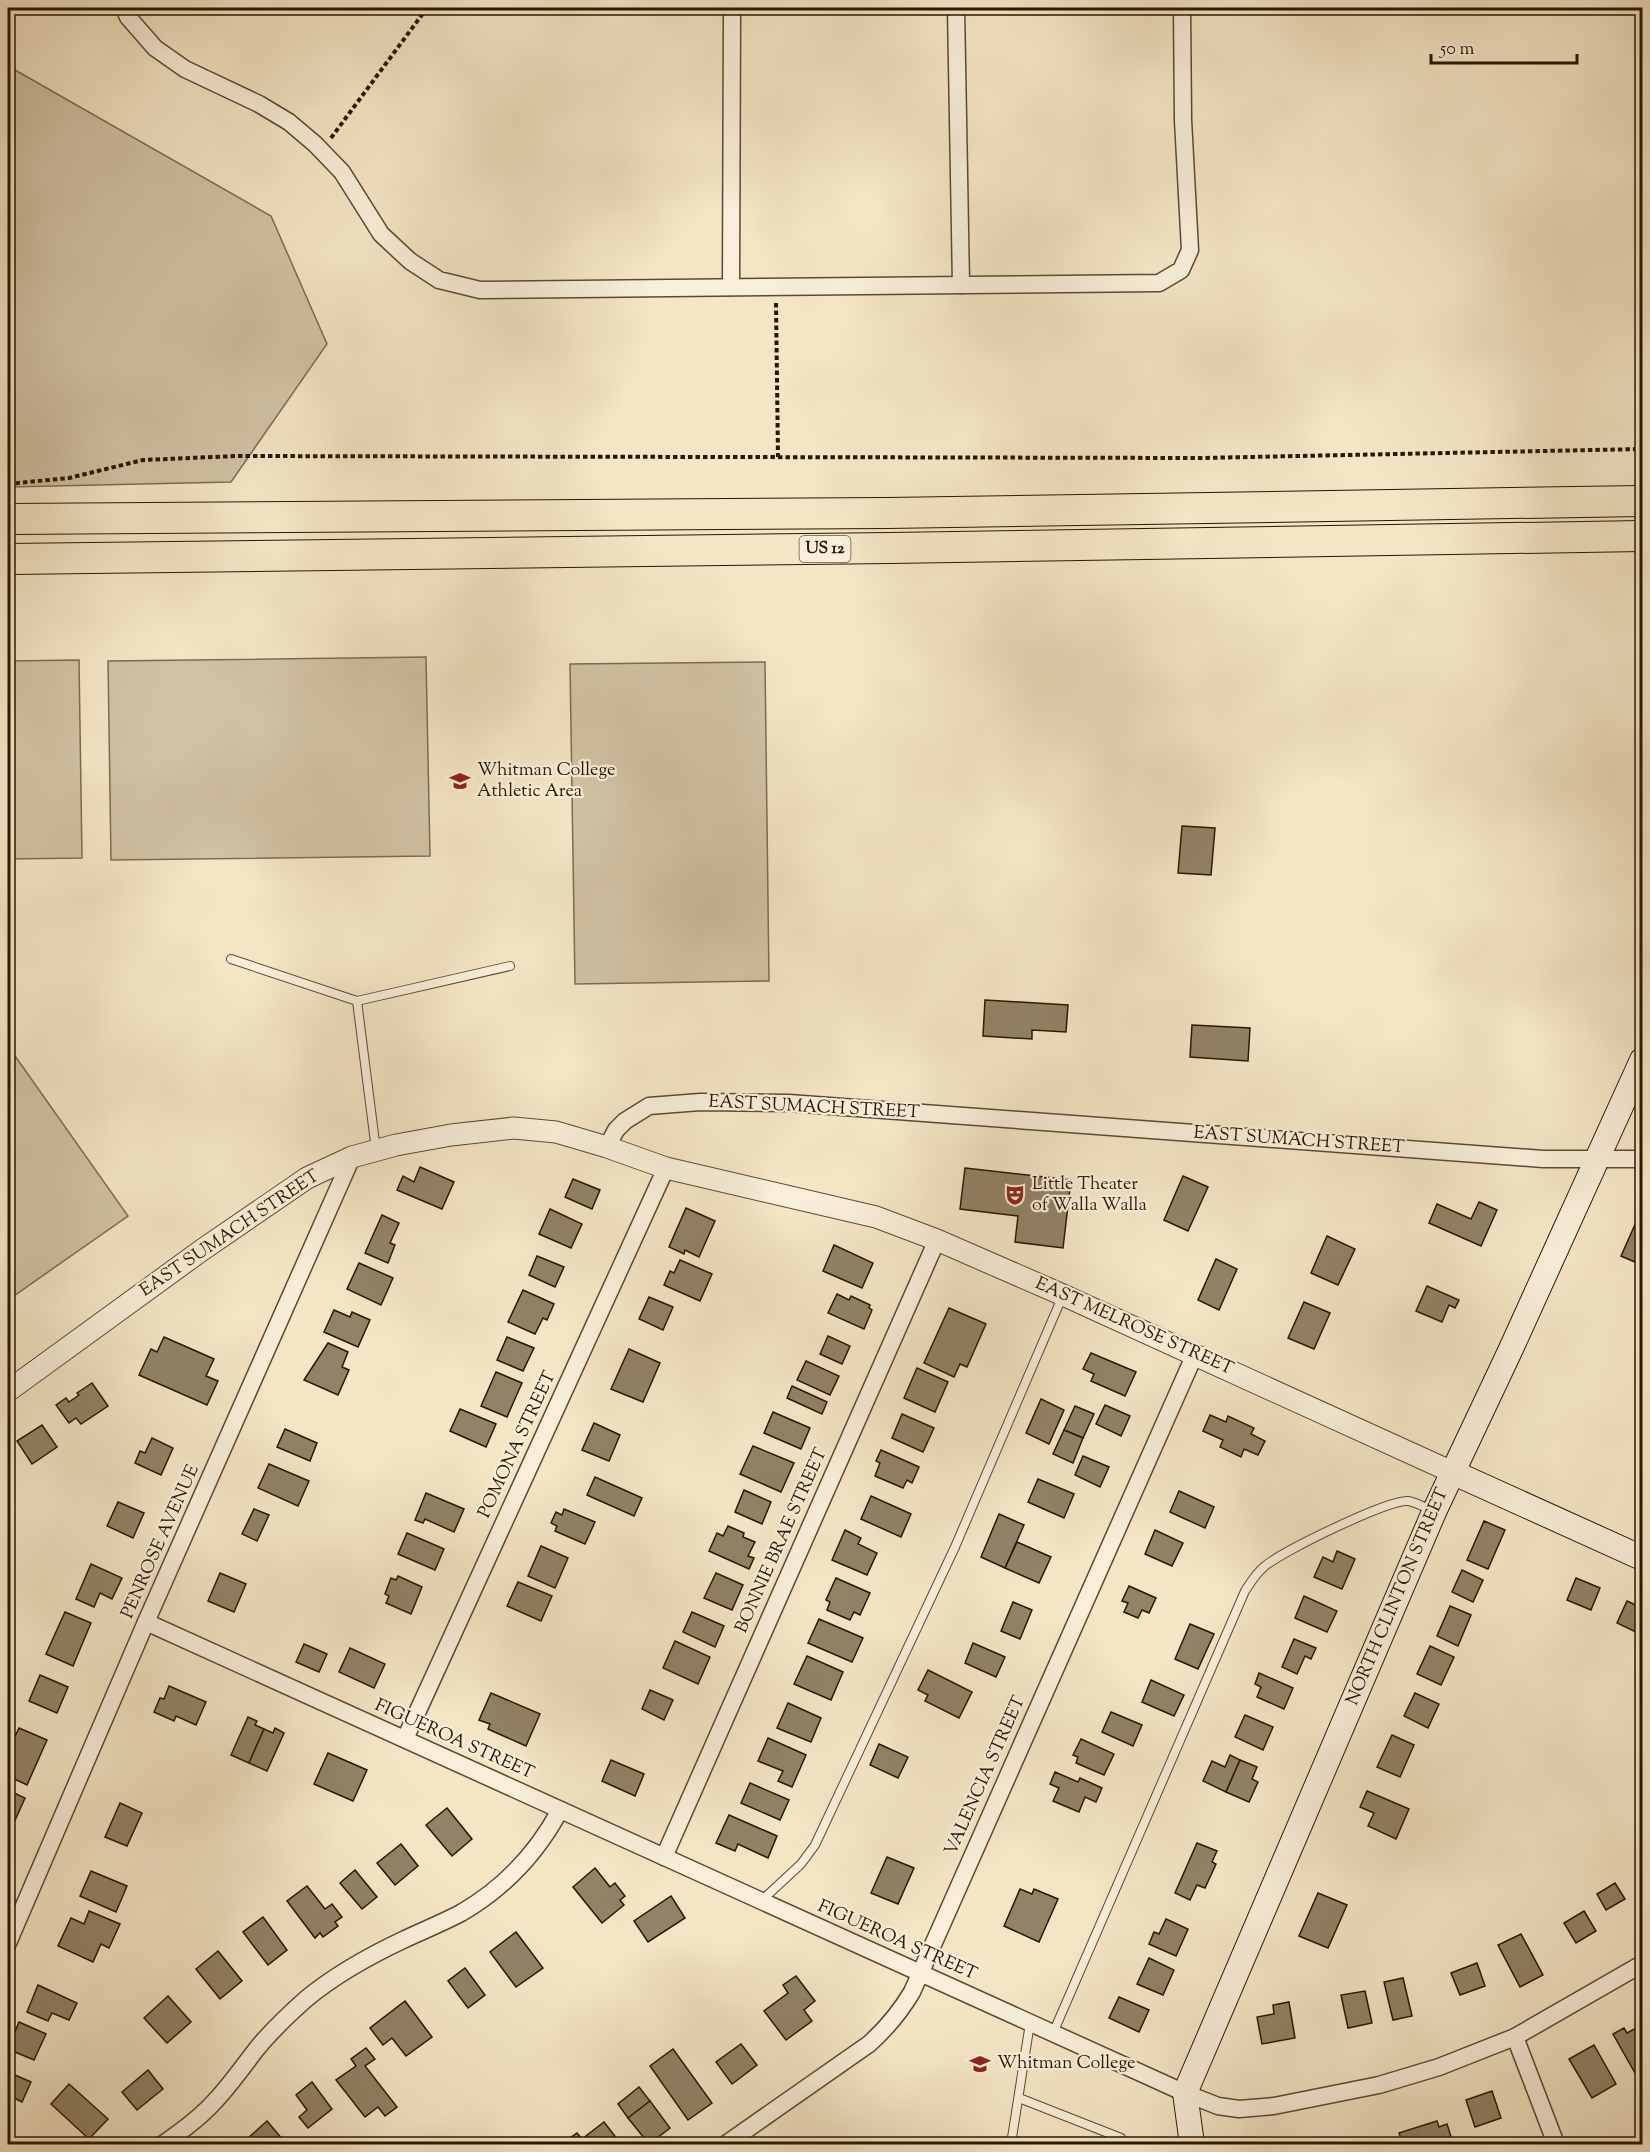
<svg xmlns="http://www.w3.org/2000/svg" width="1650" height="2152" viewBox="0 0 1650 2152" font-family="'Sorts Mill Goudy',serif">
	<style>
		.green { fill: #d1c2a4; stroke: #7c6c52; stroke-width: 1.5 }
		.building { fill: #928267; stroke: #271701; stroke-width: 1.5 }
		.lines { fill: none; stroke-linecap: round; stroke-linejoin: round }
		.service-casing { stroke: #5a4a32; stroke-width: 10 }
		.minor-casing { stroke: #5a4a32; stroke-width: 19 }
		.tertiary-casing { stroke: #5a4a32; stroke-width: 23 }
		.secondary-casing { stroke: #271701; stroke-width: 26 }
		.motorway-casing { stroke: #271701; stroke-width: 32 }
		.path { stroke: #271701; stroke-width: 4; stroke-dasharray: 4.5 3; stroke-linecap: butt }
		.service { stroke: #f8eed9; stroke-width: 8 }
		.minor { stroke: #f8eed9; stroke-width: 16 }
		.tertiary { stroke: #f8eed9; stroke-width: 21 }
		.secondary { stroke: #f8eed9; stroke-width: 24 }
		.motorway { stroke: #f4e5c5; stroke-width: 30 }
		.labels { text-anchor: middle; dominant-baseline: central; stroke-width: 4.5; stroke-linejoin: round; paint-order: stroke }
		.shield { fill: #f8eed9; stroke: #665842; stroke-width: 1.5 }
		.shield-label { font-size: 16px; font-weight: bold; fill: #271701 }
		.poi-label { font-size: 18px; fill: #271701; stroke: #f8eed9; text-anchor: start }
		.street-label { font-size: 18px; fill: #271701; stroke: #f8eed9 }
	</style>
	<rect width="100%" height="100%" fill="#f4e5c5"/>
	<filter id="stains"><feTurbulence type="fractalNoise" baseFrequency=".00333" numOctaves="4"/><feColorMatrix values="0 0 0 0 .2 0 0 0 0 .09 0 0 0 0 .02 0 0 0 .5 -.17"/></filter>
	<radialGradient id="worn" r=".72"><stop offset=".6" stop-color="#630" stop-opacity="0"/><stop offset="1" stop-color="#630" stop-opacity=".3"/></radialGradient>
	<g class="green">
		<path d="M8,66L271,216L327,344L231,482L8,487Z"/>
		<path d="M426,657L430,856L111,860L108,661Z"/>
		<path d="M79,660L82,858L8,859V661Z"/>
		<path d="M765,662L769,981L575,984L570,664Z"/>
		<path d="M8,1046L128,1216L8,1300Z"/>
	</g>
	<g class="building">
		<path d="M1182,826L1215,828L1211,875L1178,873Z"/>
		<path d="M985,1000L1068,1005L1066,1032L1032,1030V1039L983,1036Z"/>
		<path d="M1192,1025L1250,1028L1248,1061L1190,1057Z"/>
		<path d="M420,1167L454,1182L442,1209L397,1190L403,1176L414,1182Z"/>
		<path d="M965,1168L1071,1180L1063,1248L1015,1242L1018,1216L960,1209Z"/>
		<path d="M1183,1176L1208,1187L1188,1231L1164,1220Z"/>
		<path d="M573,1179L600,1190L592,1209L565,1197Z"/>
		<path d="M1479,1202L1497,1210L1481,1246L1429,1223L1437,1204L1471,1219Z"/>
		<path d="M686,1208L715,1221L699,1257L685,1250L684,1254L669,1247Z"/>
		<path d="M550,1209L582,1224L571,1248L539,1234Z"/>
		<path d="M382,1215L399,1223L390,1243L395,1245L388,1263L365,1253Z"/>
		<path d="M1637,1220L1642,1222V1265L1621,1256Z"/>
		<path d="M1327,1236L1355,1249L1338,1285L1311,1273Z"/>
		<path d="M834,1245L873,1263L862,1288L823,1271Z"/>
		<path d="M537,1256L564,1267L555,1287L529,1275Z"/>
		<path d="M1216,1259L1237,1269L1219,1310L1198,1300Z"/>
		<path d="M680,1260L712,1274L700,1301L664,1285L670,1271L674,1273Z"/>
		<path d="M359,1263L393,1278L381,1305L347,1289Z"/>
		<path d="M1427,1286L1459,1300L1455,1308L1449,1305L1442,1322L1416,1311Z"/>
		<path d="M523,1290L554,1304L547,1320L543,1318L535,1334L508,1322Z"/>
		<path d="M837,1294L849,1300L851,1296L870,1305L869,1308L872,1310L864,1329L828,1313Z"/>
		<path d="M649,1297L673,1307L663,1330L639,1319Z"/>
		<path d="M1304,1302L1330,1313L1314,1349L1288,1338Z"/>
		<path d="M949,1308L986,1324L967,1367L960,1364L954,1377L924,1363Z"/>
		<path d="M334,1310L350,1317L352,1312L370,1320L358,1347L324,1332Z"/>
		<path d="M828,1336L850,1346L842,1364L820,1354Z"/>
		<path d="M164,1337L214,1359L206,1376L218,1381L207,1405L139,1375L151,1349L157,1352Z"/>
		<path d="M507,1337L534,1348L523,1371L497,1360Z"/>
		<path d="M328,1343L348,1352L342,1367L349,1370L338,1395L304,1380Z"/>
		<path d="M629,1349L660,1363L643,1402L611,1389Z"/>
		<path d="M1091,1353L1136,1372L1125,1396L1091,1381L1094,1374L1083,1369Z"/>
		<path d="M806,1361L839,1376L830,1395L797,1380Z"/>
		<path d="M917,1368L948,1382L935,1412L904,1398Z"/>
		<path d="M496,1372L522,1383L507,1417L481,1406Z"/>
		<path d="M92,1383L108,1406L81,1424L76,1418L69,1423L56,1405L66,1398L69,1402L79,1395L77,1393Z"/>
		<path d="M792,1386L827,1402L822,1414L787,1398Z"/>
		<path d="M1041,1399L1064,1410L1049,1444L1026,1433Z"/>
		<path d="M1105,1405L1130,1416L1121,1436L1096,1424Z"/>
		<path d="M1075,1406L1094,1414L1083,1438L1064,1430Z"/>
		<path d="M460,1409L496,1424L486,1447L450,1431Z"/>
		<path d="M773,1412L810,1428L801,1449L764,1433Z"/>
		<path d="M902,1414L934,1428L923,1452L892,1438Z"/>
		<path d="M1210,1415L1226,1422L1228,1416L1254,1428L1251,1434L1265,1441L1258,1455L1244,1449L1241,1457L1220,1447L1223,1440L1203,1431Z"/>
		<path d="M594,1423L620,1435L609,1461L582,1450Z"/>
		<path d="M42,1425L57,1447L32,1464L17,1441Z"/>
		<path d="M285,1429L317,1443L310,1461L277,1447Z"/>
		<path d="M1064,1430L1083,1438L1073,1463L1053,1454Z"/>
		<path d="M152,1438L173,1448L161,1475L135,1463L140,1451L145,1453Z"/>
		<path d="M753,1446L794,1463L781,1492L740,1474Z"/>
		<path d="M881,1450L919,1467L912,1483L907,1480L903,1488L875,1476L880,1463L876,1461Z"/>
		<path d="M1083,1456L1109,1467L1100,1487L1075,1475Z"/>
		<path d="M269,1464L309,1481L298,1506L258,1488Z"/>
		<path d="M595,1477L642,1498L634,1516L587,1495Z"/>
		<path d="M1038,1479L1074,1494L1064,1518L1028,1502Z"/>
		<path d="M744,1490L771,1502L762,1524L735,1512Z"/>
		<path d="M1179,1491L1214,1507L1205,1528L1170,1512Z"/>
		<path d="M426,1493L464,1509L454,1532L425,1519L423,1523L415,1520Z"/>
		<path d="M871,1496L911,1514L901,1537L861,1519Z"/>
		<path d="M118,1502L144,1513L133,1538L107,1526Z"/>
		<path d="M254,1509L269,1515L257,1541L242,1534Z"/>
		<path d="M564,1509L595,1522L585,1544L555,1531L557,1526L551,1523L556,1512L562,1515Z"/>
		<path d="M999,1514L1024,1525L1005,1568L981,1557Z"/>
		<path d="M1484,1521L1505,1530L1488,1569L1467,1560Z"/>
		<path d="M728,1526L744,1533L743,1537L755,1542L748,1556L754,1558L749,1569L709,1551L717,1533L723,1536Z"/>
		<path d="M845,1530L861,1538L858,1544L877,1553L867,1575L832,1560Z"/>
		<path d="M1155,1530L1183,1543L1172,1566L1145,1554Z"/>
		<path d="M407,1533L444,1549L435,1570L398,1554Z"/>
		<path d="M1017,1542L1051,1557L1039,1583L1005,1568Z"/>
		<path d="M541,1546L568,1558L555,1588L528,1576Z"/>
		<path d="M1337,1551L1355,1559L1342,1589L1314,1577L1323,1557L1333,1562Z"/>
		<path d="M91,1564L122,1578L112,1599L100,1593L94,1607L76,1599Z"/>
		<path d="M1462,1570L1483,1580L1473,1602L1452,1592Z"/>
		<path d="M220,1573L246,1584L234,1612L208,1601Z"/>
		<path d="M716,1573L743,1585L732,1610L704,1598Z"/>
		<path d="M398,1576L422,1587L411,1614L386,1603L389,1596L385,1594L391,1578L396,1580Z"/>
		<path d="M836,1578L870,1593L860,1615L854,1612L850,1620L827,1610L830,1602L826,1600Z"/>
		<path d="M1576,1578L1600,1588L1591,1610L1567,1600Z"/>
		<path d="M518,1582L552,1596L541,1621L507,1606Z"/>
		<path d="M1129,1586L1156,1598L1149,1613L1142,1610L1138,1618L1124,1612L1128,1603L1122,1601Z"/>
		<path d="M1304,1596L1337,1611L1327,1632L1295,1618Z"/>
		<path d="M1627,1601L1642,1608V1629L1640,1634L1617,1623Z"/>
		<path d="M1013,1602L1032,1610L1020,1639L1001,1631Z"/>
		<path d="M1450,1606L1471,1615L1458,1646L1437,1636Z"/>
		<path d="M65,1612L91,1623L73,1666L46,1654Z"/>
		<path d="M692,1612L724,1626L715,1647L683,1632Z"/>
		<path d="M819,1619L863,1638L852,1662L808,1643Z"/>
		<path d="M1190,1624L1214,1634L1198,1669L1175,1659Z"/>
		<path d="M1294,1639L1316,1648L1311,1659L1305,1656L1297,1674L1282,1667Z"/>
		<path d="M675,1641L710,1657L698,1684L663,1668Z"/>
		<path d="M973,1643L1005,1657L996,1677L965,1663Z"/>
		<path d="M304,1644L327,1654L319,1672L296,1662Z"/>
		<path d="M1430,1646L1454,1657L1441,1685L1417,1674Z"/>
		<path d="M350,1648L385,1664L374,1688L339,1672Z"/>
		<path d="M807,1656L843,1672L831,1700L794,1684Z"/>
		<path d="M928,1670L972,1692L959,1718L925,1701L928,1695L918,1690Z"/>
		<path d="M1259,1673L1293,1688L1284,1709L1257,1697L1261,1687L1255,1684Z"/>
		<path d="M40,1675L68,1687L57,1713L29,1701Z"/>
		<path d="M1151,1680L1184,1695L1174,1716L1142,1702Z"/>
		<path d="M169,1686L206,1702L196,1725L176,1716L174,1721L154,1712L160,1698L164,1699Z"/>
		<path d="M650,1690L673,1700L664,1720L642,1709Z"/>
		<path d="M491,1693L540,1714L526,1746L488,1729L490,1724L479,1720Z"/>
		<path d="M1415,1693L1439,1704L1428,1728L1404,1716Z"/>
		<path d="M788,1703L821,1718L811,1742L777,1728Z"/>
		<path d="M1111,1712L1142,1725L1133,1746L1102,1732Z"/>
		<path d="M1245,1715L1273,1727L1263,1750L1235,1737Z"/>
		<path d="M248,1717L257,1721L255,1725L264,1729L249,1763L231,1755Z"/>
		<path d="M19,1728L47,1740L27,1785L8,1776V1751Z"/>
		<path d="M275,1728L284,1733L267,1771L249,1763L264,1729L273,1733Z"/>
		<path d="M1392,1735L1414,1745L1400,1777L1377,1767Z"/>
		<path d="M768,1738L806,1755L792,1787L778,1781L783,1771L758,1761Z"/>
		<path d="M1081,1739L1114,1754L1104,1775L1076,1763L1078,1757L1073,1755Z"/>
		<path d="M879,1744L908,1757L898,1778L870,1765Z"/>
		<path d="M328,1753L367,1770L353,1801L314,1784Z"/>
		<path d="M1230,1755L1240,1760L1226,1792L1203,1781L1212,1761L1225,1767Z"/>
		<path d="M611,1760L644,1774L635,1796L602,1781Z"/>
		<path d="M1240,1760L1257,1767L1252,1779L1258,1782L1249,1802L1226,1792Z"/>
		<path d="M1055,1772L1078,1782L1080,1778L1102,1788L1096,1802L1085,1797L1079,1812L1053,1801L1059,1788L1050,1784Z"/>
		<path d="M750,1783L789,1800L780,1820L741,1803Z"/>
		<path d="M8,1790L25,1798L12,1827L8,1825Z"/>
		<path d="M1367,1791L1409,1809L1396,1839L1368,1826L1374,1813L1360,1807Z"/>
		<path d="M120,1803L142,1813L127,1846L105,1837Z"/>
		<path d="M447,1808L472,1839L452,1856L426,1825Z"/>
		<path d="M729,1815L777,1836L768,1858L738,1844L735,1851L716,1843Z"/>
		<path d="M1197,1843L1217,1851L1212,1862L1216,1864L1205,1888L1197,1885L1190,1900L1175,1893Z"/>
		<path d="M401,1844L418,1866L395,1885L377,1863Z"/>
		<path d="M887,1857L914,1868L898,1904L871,1893Z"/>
		<path d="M595,1868L610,1887L615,1883L625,1896L620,1900L624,1905L602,1923L573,1887Z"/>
		<path d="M355,1870L377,1897L362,1909L340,1883Z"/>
		<path d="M91,1871L127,1886L116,1912L80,1896Z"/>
		<path d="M1615,1883L1625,1899L1606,1910L1597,1894Z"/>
		<path d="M307,1886L325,1909L332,1904L342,1917L335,1922L338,1926L323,1937L320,1933L315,1938L287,1901Z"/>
		<path d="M1020,1889L1032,1894L1034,1889L1058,1899L1039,1942L1004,1926Z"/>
		<path d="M1318,1893L1347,1905L1328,1948L1299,1936Z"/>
		<path d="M671,1896L685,1918L648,1942L634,1921Z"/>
		<path d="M89,1911L120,1924L109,1948L101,1944L93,1962L58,1946L71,1918L84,1924Z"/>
		<path d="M1584,1911L1596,1931L1576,1943L1564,1923Z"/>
		<path d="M263,1917L287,1950L268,1965L243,1932Z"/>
		<path d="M1166,1919L1188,1929L1176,1956L1149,1944L1154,1932L1159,1934Z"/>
		<path d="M516,1932L543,1968L516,1987L490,1952Z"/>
		<path d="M1521,1934L1543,1975L1520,1987L1498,1945Z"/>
		<path d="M218,1951L242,1981L220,1999L196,1969Z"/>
		<path d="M1149,1958L1174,1970L1163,1995L1137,1984Z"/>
		<path d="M1477,1963L1485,1986L1460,1995L1451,1973Z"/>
		<path d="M465,1968L485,1995L468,2008L448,1981Z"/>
		<path d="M796,1976L815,2001L804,2010L812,2021L786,2040L764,2011L788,1993L783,1985Z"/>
		<path d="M1403,1978L1412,2016L1393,2020L1384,1982Z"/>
		<path d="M38,1985L77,2003L69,2020L52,2013L48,2021L27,2012Z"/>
		<path d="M1365,1991L1372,2023L1348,2028L1341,1995Z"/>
		<path d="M168,1996L191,2022L167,2043L144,2018Z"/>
		<path d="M1119,1997L1149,2010L1139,2032L1109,2018Z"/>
		<path d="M405,2001L432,2037L406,2056L392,2038L383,2045L370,2028Z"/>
		<path d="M1289,2002L1295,2038L1262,2044L1257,2017L1274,2014L1273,2005Z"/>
		<path d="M19,2022L46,2034L34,2060L8,2049Z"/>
		<path d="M1640,2026L1642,2031V2069L1635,2073L1613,2034L1624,2028L1627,2033Z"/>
		<path d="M741,2044L757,2065L732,2084L716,2062Z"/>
		<path d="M1594,2045L1616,2084L1592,2098L1569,2059Z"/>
		<path d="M366,2048L375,2059L365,2066L397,2107L385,2116L378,2107L365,2117L336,2080L356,2066L351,2059Z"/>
		<path d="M673,2049L712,2103L688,2120L650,2066Z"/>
		<path d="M148,2070L163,2089L137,2110L122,2092Z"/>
		<path d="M8,2072L31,2082L22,2102L8,2095Z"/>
		<path d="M312,2082L332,2109L308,2128L299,2117L307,2110L296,2095Z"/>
		<path d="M69,2084L108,2119L89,2139L51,2104Z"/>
		<path d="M639,2087L650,2101L628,2118L618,2104Z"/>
		<path d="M1492,2091L1501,2118L1475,2127L1466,2100Z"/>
		<path d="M650,2101L670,2128L649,2144L628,2118Z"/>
		<path d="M267,2121L283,2140L278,2144H252L247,2139Z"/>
		<path d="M1437,2121L1439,2127L1447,2124L1453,2143L1403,2144L1399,2133Z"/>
		<path d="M604,2122L621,2144H571L567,2140L577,2133L582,2139Z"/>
		<path d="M1504,2140L1505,2144H1490Z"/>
	</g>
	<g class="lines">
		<g class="service-casing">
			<g id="service">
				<path d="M231,959L357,1001L510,966"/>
				<path d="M357,1001L376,1150"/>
				<path d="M761,1901L801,1864L815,1845L955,1547L1063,1295"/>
				<path d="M1053,2033L1245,1591C1251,1582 1256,1573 1265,1566C1283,1551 1387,1500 1408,1501C1416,1502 1426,1508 1433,1511"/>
				<path d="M1019,2098L1121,2138V2144"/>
				<path d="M1011,2144L1030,2023"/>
			</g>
		</g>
		<g class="minor-casing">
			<g id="minor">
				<path d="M124,8L128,17L155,48L185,69L259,104L289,122L315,144L342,172L381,234L410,261L439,280L480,290L1159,283L1181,270L1190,250L1183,120L1182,8"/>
				<path d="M956,8L961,285"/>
				<path d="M731,287L732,8"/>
				<path d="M607,1147L616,1130L625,1121L649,1106L700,1102L789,1103L1543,1159H1642"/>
				<path d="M146,1622L1185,2093L1218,2106L1239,2109L1274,2106L1379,2085L1439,2067L1515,2037L1642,1964"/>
				<path d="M405,1739L666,1168"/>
				<path d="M664,1857L937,1240"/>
				<path d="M8,1943L146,1622L352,1157"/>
				<path d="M1515,2037L1556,2144"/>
				<path d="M163,2144C182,2131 200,2118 215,2101C230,2085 242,2068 255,2051C270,2032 288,2015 306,1999C335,1975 369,1956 403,1940C422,1931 442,1923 461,1913C504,1888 537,1853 560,1810"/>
				<path d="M726,2144L869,2044C887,2028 900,2012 912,1992L1195,1354"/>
			</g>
		</g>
		<g class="tertiary-casing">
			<path id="tertiary" d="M8,1391L202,1250L307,1178L352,1157L396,1145L451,1135L514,1128L556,1132L607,1147L666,1168L876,1217L937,1240L1063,1295L1452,1472"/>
		</g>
		<g class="secondary-casing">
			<g id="secondary">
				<path d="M1452,1472L1642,1558"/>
				<path d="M1192,2144L1185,2093L1434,1512L1510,1351L1642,1060"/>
			</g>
		</g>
		<g class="motorway-casing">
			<g id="motorway">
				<path d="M8,519L887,513L1642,501"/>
				<path d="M8,559L890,548L1642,536"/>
			</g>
		</g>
		<g class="path">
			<path d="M331,138L427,8"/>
			<path d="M776,303L778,457"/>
			<path d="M8,484L69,478L143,460L237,456L1200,458L1642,449"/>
		</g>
		<use href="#service" class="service"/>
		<use href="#minor" class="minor"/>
		<use href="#tertiary" class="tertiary"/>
		<use href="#secondary" class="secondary"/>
		<use href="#motorway" class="motorway"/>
	</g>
	<defs>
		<g id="university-bare" transform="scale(1.62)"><path d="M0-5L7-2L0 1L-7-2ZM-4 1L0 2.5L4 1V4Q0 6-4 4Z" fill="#8f2418" stroke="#f8eed9" stroke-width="2.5" paint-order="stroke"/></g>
		<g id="theatre-bare" transform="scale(1.62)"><path d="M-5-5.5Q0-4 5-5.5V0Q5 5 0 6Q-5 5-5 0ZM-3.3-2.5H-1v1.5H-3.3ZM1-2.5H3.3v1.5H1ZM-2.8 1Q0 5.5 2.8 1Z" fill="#8f2418" stroke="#f8eed9" stroke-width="2.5" paint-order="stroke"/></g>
	</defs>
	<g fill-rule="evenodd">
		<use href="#university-bare" x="460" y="781"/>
		<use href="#theatre-bare" x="1015" y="1195"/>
		<use href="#university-bare" x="980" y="2064"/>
	</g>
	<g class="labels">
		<rect class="shield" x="799.5" y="536" width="51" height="26" rx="4.5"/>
		<g class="shield-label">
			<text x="825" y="549">US 12</text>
		</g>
		<g class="poi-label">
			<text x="477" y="771">Whitman College<tspan x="477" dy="21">Athletic Area</tspan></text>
			<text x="1032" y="1185">Little Theater<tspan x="1032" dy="21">of Walla Walla</tspan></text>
			<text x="997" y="2064">Whitman College</text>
		</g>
		<g class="street-label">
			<text transform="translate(814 1108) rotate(3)">EAST SUMACH STREET</text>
			<text transform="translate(1299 1141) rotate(4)">EAST SUMACH STREET</text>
			<text transform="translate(230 1234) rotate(-34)">EAST SUMACH STREET</text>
			<text transform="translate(1134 1327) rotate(24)">EAST MELROSE STREET</text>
			<text transform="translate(518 1445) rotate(-65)">POMONA STREET</text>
			<text transform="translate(782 1541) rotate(-66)">BONNIE BRAE STREET</text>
			<text transform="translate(161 1542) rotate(-66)">PENROSE AVENUE</text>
			<text transform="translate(1398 1597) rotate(-67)">NORTH CLINTON STREET</text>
			<text transform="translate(454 1740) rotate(24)">FIGUEROA STREET</text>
			<text transform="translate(986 1776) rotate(-66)">VALENCIA STREET</text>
			<text transform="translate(897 1941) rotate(24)">FIGUEROA STREET</text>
		</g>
	</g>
	<rect width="1650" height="2152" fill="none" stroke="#f4e5c5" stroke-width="30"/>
	<rect x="9" y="9" width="1632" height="2134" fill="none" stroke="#271701" stroke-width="3"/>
	<rect x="15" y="15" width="1620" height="2122" fill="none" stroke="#271701" stroke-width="1.5"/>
	<path d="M1431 54v9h146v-9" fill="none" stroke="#271701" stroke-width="3"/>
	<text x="1440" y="54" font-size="18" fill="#271701" stroke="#f8eed9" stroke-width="4.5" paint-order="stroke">50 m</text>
	<rect width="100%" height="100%" filter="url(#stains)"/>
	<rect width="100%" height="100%" fill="url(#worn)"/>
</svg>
